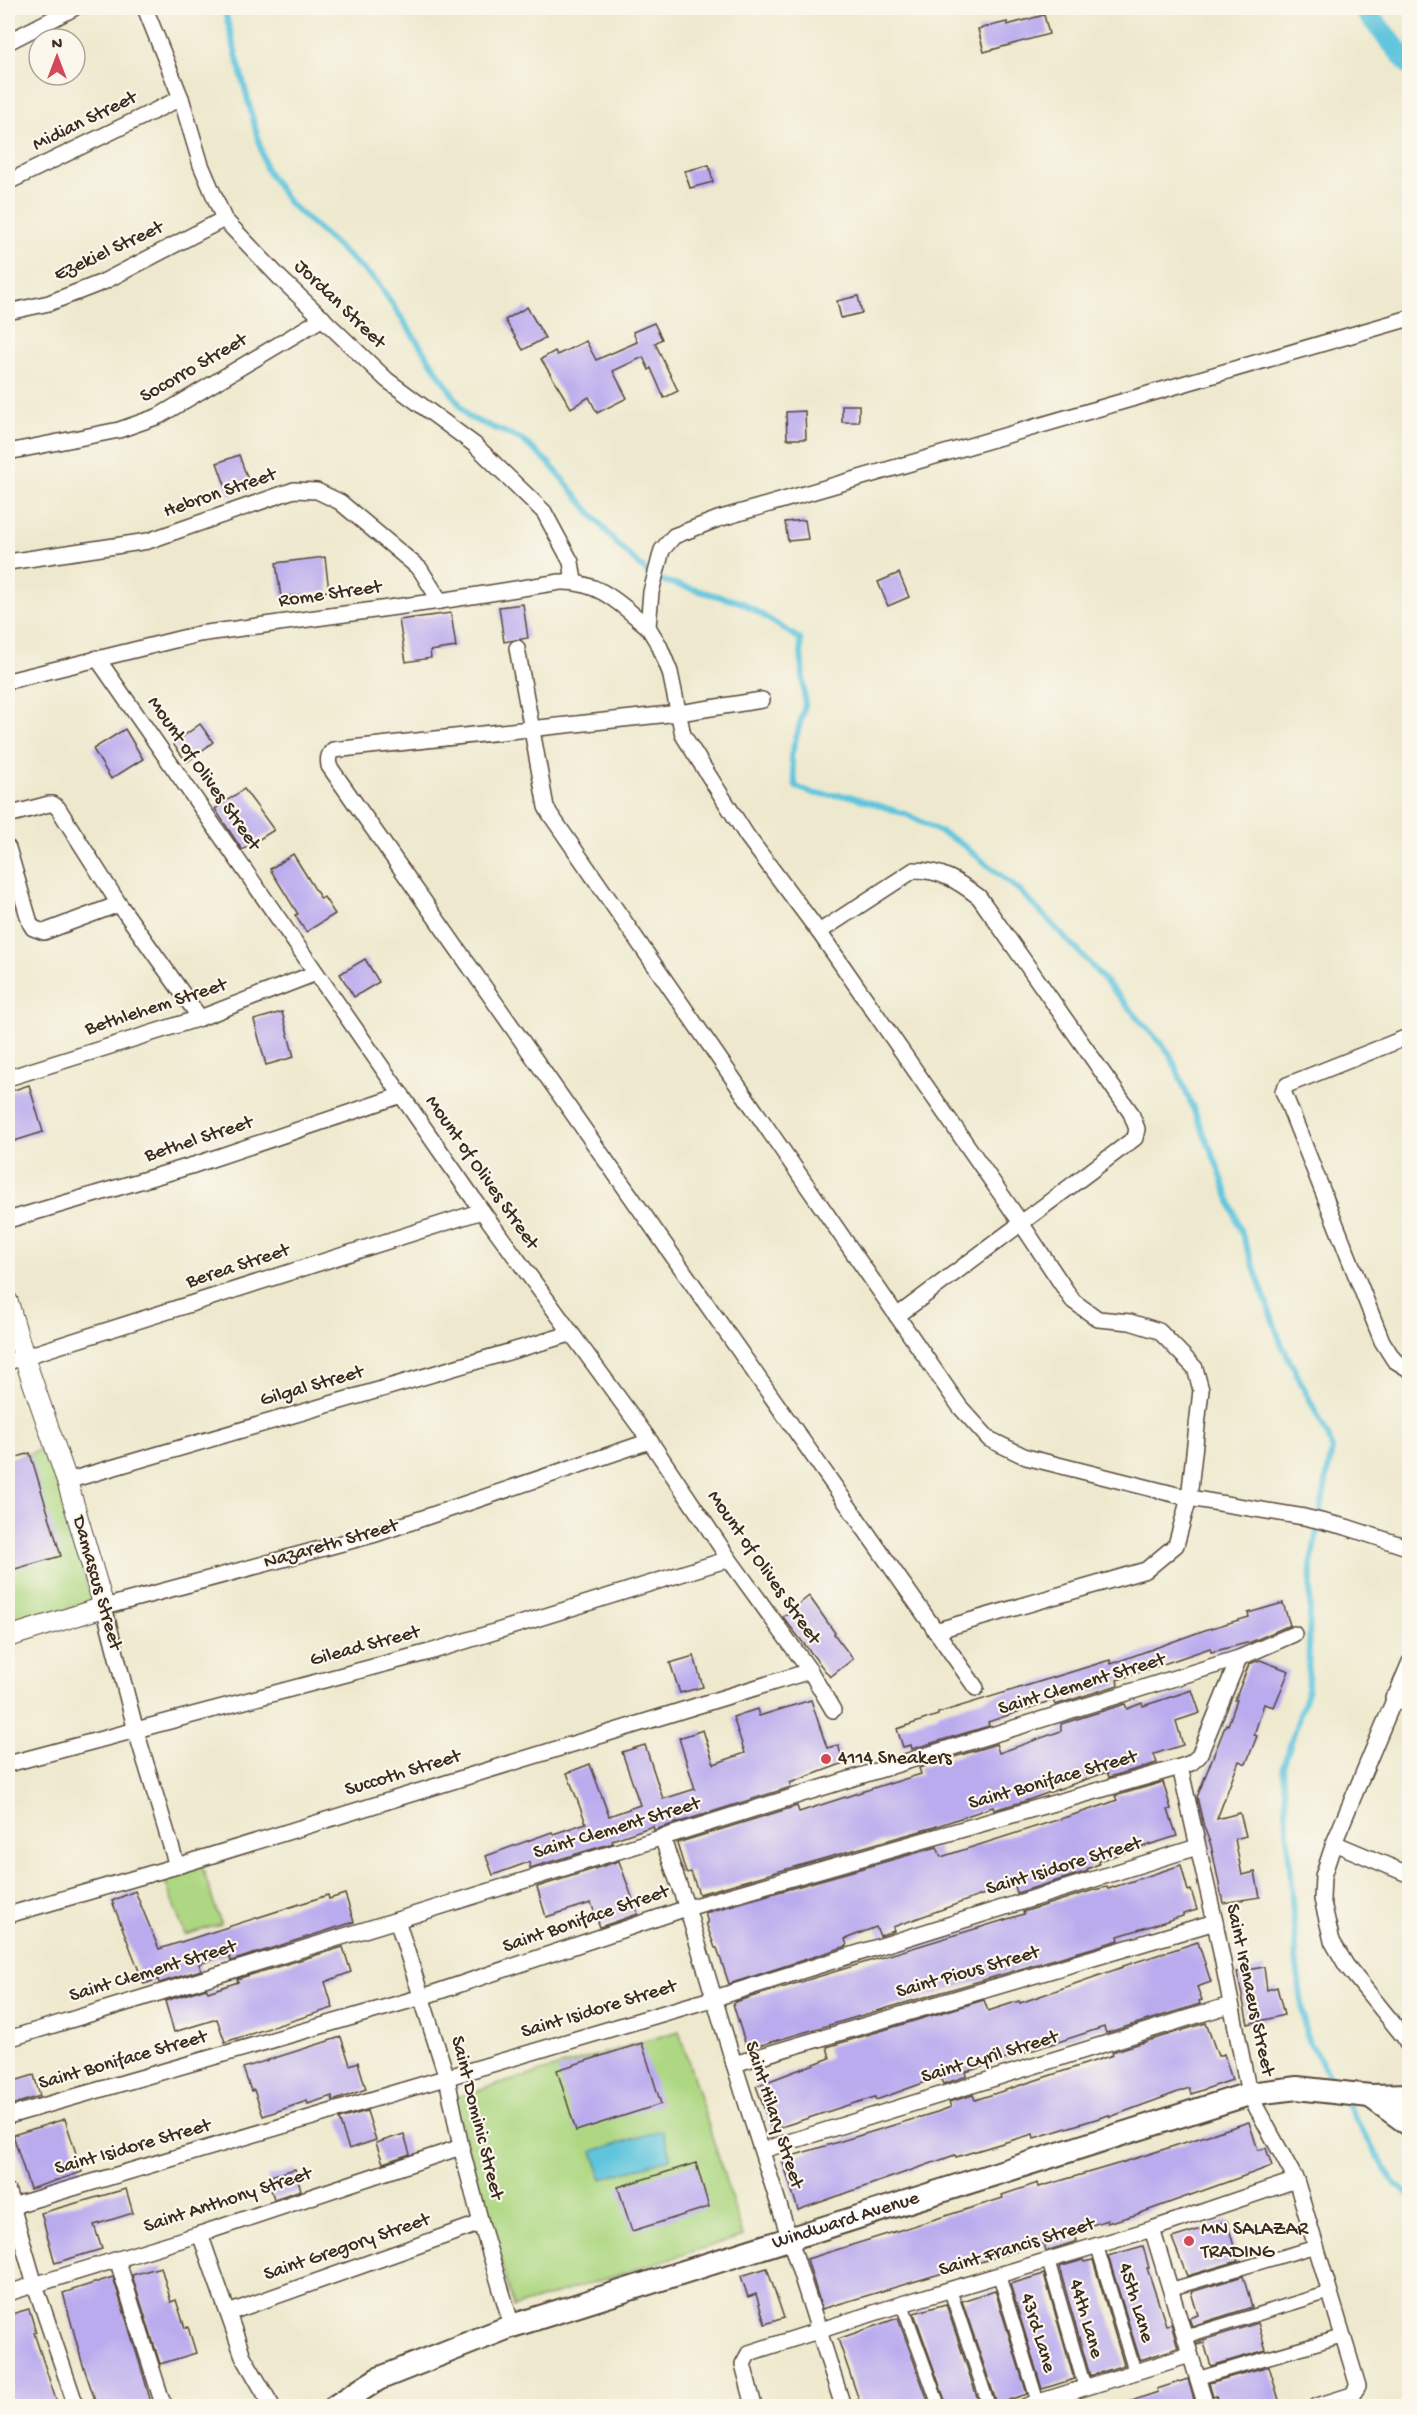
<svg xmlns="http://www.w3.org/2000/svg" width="1417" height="2414" viewBox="0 0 1417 2414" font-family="'Gochi Hand',sans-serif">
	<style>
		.green { fill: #add782; stroke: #748050; stroke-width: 1.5 }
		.water { fill: #5fc5dd; stroke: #4d787e; stroke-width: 1.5 }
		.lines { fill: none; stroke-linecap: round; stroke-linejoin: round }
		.stream { stroke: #5fc5dd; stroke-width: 6 }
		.canal { stroke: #5fc5dd; stroke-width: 21 }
		.building { fill: #baaaee }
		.pedestrian-casing { stroke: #564738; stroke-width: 15 }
		.minor-casing { stroke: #564738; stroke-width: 18 }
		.tertiary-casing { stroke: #564738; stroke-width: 22 }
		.secondary-casing { stroke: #564738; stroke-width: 26 }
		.pedestrian { stroke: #fff; stroke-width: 12 }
		.minor { stroke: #fff; stroke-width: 15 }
		.tertiary { stroke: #fff; stroke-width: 20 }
		.secondary { stroke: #fff; stroke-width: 22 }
		.poi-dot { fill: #d1495b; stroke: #fbf7ec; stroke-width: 2 }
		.labels { text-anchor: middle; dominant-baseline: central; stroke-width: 4.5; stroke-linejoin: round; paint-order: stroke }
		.street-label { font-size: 20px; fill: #3b2a1e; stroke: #fbf7ec }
		.poi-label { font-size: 20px; fill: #3b2a1e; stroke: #fbf7ec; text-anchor: start }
	</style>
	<rect width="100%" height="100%" fill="#fbf7ec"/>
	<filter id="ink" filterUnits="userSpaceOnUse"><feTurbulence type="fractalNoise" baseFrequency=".0167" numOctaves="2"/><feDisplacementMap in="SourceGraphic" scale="12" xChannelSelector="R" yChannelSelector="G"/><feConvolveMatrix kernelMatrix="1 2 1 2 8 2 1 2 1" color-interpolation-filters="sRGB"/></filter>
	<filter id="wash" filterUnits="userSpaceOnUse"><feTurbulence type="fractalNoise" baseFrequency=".008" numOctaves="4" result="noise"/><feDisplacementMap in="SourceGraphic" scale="24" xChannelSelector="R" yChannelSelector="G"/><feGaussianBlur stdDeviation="1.35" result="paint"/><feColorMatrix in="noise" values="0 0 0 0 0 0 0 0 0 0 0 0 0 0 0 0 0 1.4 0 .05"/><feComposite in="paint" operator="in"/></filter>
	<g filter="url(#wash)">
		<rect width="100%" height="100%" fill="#eee9ce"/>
		<g class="green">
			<path d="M49,1447L92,1602L8,1626V1460Z"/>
			<path d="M201,1864L221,1924L185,1935L163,1876Z"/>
			<path d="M679,2031L743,2236L514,2307L453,2098Z"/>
		</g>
		<path class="water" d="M662,2130L671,2158L602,2179L593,2151Z"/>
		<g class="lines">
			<g class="stream">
				<path d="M224,8L266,169L289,203L378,283L468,417L521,439L549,463L617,544L649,574"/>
				<path d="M660,580L743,603L800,639L805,705L791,756L796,787L816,794L850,796L908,815L959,842L1020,891L1082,955L1170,1054L1216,1162L1281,1343L1328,1436L1332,1449L1311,1564L1308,1689L1283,1767L1296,1958L1306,2036L1336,2086"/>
				<path d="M1344,2100L1394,2183L1410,2196"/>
			</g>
			<path class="canal" d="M1363,8L1410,65"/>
		</g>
		<g id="blocks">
			<g class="building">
				<path d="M1044,15L1049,34L984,52L978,29L1007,22V25Z"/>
				<path d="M709,165L713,182L690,188L685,171Z"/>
				<path d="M858,296L862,313L841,318L837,301Z"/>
				<path d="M527,307L545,338L523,350L505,320Z"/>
				<path d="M654,323L662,339L655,343L678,391L664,398L651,368L649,370L643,357L613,371L627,398L597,413L589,397L571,408L541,359L555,351L557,355L586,341L596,360L637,342L633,332Z"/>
				<rect x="842" y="405" width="17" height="17"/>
				<path d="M805,411L806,439H787L786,412Z"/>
				<path d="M239,455L251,488L229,496L217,463Z"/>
				<path d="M805,520L808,539L788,541L785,522Z"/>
				<path d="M325,557L329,591L281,597L276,563Z"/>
				<path d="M899,573L909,597L888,606L878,582Z"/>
				<path d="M523,604L528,638L504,642L499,607Z"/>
				<path d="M451,613L456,647L430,651L431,658L406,662L399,620Z"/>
				<path d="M200,724L213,742L187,762L173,744Z"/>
				<path d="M125,729L143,759L111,779L93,749Z"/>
				<path d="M244,789L274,830L242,850L215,809Z"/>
				<path d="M293,854L321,899L324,897L335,914L306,932L295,915L298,914L270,869Z"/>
				<path d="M365,959L379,982L354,997L340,974Z"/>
				<path d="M282,1012L294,1057L266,1065L254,1020Z"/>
				<path d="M29,1085L43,1132L8,1143V1092Z"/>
				<path d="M30,1453L61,1556L8,1571V1460Z"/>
				<path d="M809,1596L835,1633L834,1634L853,1659L830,1677L783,1617Z"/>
				<path d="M1283,1603L1290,1625L1251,1642L1211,1652L1210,1648L1117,1680L1118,1685L1055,1705L1053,1700L988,1722L989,1726L912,1749L911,1745L903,1747L897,1729L938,1715V1713L1110,1660L1111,1664L1205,1630L1249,1617L1248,1613Z"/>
				<path d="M694,1656L703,1687L680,1693L670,1663Z"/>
				<path d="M1260,1660L1289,1671L1274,1707L1264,1704L1254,1735L1257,1736L1246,1764L1239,1761L1217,1819L1240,1813L1246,1836L1235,1839L1242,1875L1255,1872L1260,1897L1223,1903L1211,1845L1204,1827L1197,1797L1226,1724L1228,1725L1237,1700H1235L1249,1664Z"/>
				<path d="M1192,1690L1200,1713L1176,1721L1183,1745L1154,1754L1157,1763L1109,1777L1107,1772L1025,1801L994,1810L993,1807L931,1828L699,1894L691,1872L686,1873L677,1843L797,1806L799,1812L889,1783V1784L921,1774L919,1768L996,1744L999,1753L1061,1731V1724L1125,1704L1127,1709L1142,1703L1143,1706Z"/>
				<path d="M811,1700L827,1748L838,1745L844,1763L790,1783L791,1787L654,1830L653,1826L612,1840L613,1843L530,1868L529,1862L493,1875L486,1856L552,1832L553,1834L586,1823L567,1773L590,1764L609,1816L640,1805L622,1752L645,1745L663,1799L695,1789L679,1738L703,1730L714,1764L745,1753L733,1717L757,1709L759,1716Z"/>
				<path d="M1163,1782L1171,1809L1168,1810L1177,1836L1098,1861L1099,1864L1087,1869L1088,1871L1017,1893L1015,1886L990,1894V1892L893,1927L894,1931L880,1936L876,1927L845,1939L847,1946L729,1984L717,1948H715L706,1923H708L705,1913L937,1847L941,1857L1101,1806L1117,1800L1115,1796Z"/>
				<path d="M619,1861L638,1914L600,1927L591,1903L546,1917L537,1887Z"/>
				<path d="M1181,1865L1188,1891L1191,1890L1197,1910L1183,1914V1916L1118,1936L1119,1940L1089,1949L747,2049L733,2004L735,2002L1024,1914L1023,1912L1094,1890L1107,1887L1108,1889Z"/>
				<path d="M135,1891L159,1949L328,1895L329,1899L345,1894L354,1922L231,1961L228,1954L199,1964L201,1970L159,1983L158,1979L144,1984L112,1901Z"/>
				<path d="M1198,1942L1211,1982L1197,1987L1202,2000L1199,2001L1200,2004L1106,2033L1104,2027L966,2072L967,2076L943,2084L940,2077L876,2100L875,2097L845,2106L772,2130L756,2086L830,2058L827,2047L984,2000L988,2011L1019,2001L1020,2003L1123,1967V1966Z"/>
				<path d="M343,1947L351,1972L325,1982L333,2008L225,2042L217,2019L174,2032L165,2001L206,1988L208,1992L238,1982L237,1979Z"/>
				<path d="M1264,1967L1267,1990L1277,1987L1284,2015L1248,2024L1237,1972Z"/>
				<path d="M1206,2023L1218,2056L1224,2054L1232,2080L1191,2094L1189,2088L1110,2117L1109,2115L1034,2138L1033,2134L956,2157L955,2155L798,2210L782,2159L937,2112L951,2107L949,2102L973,2095L975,2100L1113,2055L1112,2052Z"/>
				<path d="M341,2037L350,2065L358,2062L366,2089L333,2101L332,2096L308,2104L307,2101L263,2116L254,2090L251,2091L243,2068Z"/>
				<path d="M642,2043L661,2104L576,2131L557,2070Z"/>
				<path d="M34,2075L40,2096L8,2106V2083Z"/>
				<path d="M367,2111L376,2140L349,2149L339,2119Z"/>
				<path d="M65,2119L82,2172L30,2189L13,2135Z"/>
				<path d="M1249,2122L1258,2150L1266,2148L1272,2166L1135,2215L1107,2223V2220L1074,2231L1077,2241L1046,2251L1044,2243L822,2309L807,2259L1003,2198L1002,2195L1038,2183L1039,2187L1121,2163Z"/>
				<path d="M404,2134L410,2154L383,2163L376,2143Z"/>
				<path d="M696,2163L709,2207L632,2231L618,2187Z"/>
				<path d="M295,2169L301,2190L274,2199L267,2177Z"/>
				<path d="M126,2189L133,2213L94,2225L102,2249L55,2263L41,2213Z"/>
				<path d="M1227,2221L1238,2261L1187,2276L1172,2238Z"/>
				<path d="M1143,2246L1149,2268H1147L1166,2325L1171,2324L1178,2348L1140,2360L1108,2256Z"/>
				<path d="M1083,2260L1084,2262L1093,2260L1124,2365L1090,2376L1059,2267Z"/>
				<path d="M161,2267L171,2302L176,2300L185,2328L188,2327L196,2353L160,2364L132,2275Z"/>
				<path d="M767,2268L784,2318L765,2324L756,2294L748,2297L741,2276Z"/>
				<path d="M1044,2274L1074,2379L1042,2389L1010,2284Z"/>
				<path d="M1243,2276L1252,2307L1192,2326L1189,2318L1198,2315L1191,2292Z"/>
				<path d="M113,2277L143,2374L152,2406H97L82,2362L63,2293Z"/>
				<path d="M995,2290L1027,2394L997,2404L962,2301Z"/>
				<path d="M946,2304L980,2406H947L914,2313Z"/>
				<path d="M29,2309L36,2332L34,2333L58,2406H8V2315Z"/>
				<path d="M898,2318L930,2406H861L838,2339Z"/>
				<path d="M1258,2323L1266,2350L1211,2366L1204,2343L1197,2345V2342Z"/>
				<path d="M1269,2366L1279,2400L1256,2406H1220L1216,2396L1213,2397L1209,2383Z"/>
				<path d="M1188,2379L1195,2403L1182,2406H1125V2403L1158,2392L1157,2389Z"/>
			</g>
		</g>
	</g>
	<g filter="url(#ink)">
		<use href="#blocks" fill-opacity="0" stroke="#564738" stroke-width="1.5"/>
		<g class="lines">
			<g class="pedestrian-casing">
				<g id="pedestrian">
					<path d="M1097,2246L1135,2372"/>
					<path d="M1048,2260L1085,2388"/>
					<path d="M999,2275L1038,2403"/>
					<path d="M1171,2289L1314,2247"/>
					<path d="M950,2290L989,2406"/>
					<path d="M902,2304L939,2406"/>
					<path d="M1184,2337L1330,2292"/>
					<path d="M1198,2378L1343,2336"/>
				</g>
			</g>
			<g class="minor-casing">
				<g id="minor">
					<path d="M145,8L181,98L201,165L224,219L280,278L387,380L475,445L544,512L571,562L574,581"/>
					<path d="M8,42L74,8"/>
					<path d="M8,182L181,98"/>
					<path d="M8,312L49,303L103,282L224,219"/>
					<path d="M8,452L119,430L159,416L323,318"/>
					<path d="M8,562L148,541L294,490L317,491L340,502L420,569L440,601"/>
					<path d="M517,648L546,807L550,814L960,1407L989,1439L1026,1457L1189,1498L1304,1517L1346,1527L1410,1548"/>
					<path d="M97,658L482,1211L650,1441L729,1559L810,1671L833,1710"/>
					<path d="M8,681L199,634L440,601L560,582C599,581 619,603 648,627"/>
					<path d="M762,700L679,713L333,750C328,755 328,759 329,766L976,1688"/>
					<path d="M8,815L49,804H53L58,808L119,904L200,1018"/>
					<path d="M8,848L30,923L33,928L44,932L119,904"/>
					<path d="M819,932L914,870C941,870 958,881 979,897L1131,1113L1137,1129L1135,1138L897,1316"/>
					<path d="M1410,1036L1287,1085L1283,1091L1382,1341L1394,1360L1410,1370"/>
					<path d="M8,1078L200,1018L316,973"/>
					<path d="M8,1220L194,1165L402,1095"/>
					<path d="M8,1362L482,1211"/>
					<path d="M67,1481L570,1334"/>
					<path d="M935,1631L1146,1570L1176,1545L1189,1498L1201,1390L1195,1368L1159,1331L1130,1322L1098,1319L1073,1301L1021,1223L819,932L747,836L683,735L670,672L659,645L648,627L651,592L662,550L674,536L718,519L1410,318"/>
					<path d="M1294,1634L1239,1658L1199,1756L1191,1763L1180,1767L1215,1922L1249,2094L1296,2180L1358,2386L1352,2395L1317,2406"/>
					<path d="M1410,1662L1334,1843L1323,1876L1322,1899L1332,1941L1346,1965L1404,2037L1410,2048"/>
					<path d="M1393,1698L1410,1705"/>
					<path d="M8,1764L433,1651L729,1559"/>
					<path d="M662,1837L687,1908L734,2064L843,2406"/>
					<path d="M1334,1843L1410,1875"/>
					<path d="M177,1866L136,1731L104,1607L376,1534L650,1441"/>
					<path d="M8,1915L177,1866L810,1671"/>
					<path d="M397,1920L447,2078L461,2147L481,2223L512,2326"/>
					<path d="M8,2039L397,1920L1239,1658"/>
					<path d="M734,2064L1215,1922"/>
					<path d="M8,2116L422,1997L687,1908L1180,1767"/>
					<path d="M763,2150L1230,2005"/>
					<path d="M8,2192L35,2285L76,2406"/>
					<path d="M12,2206L715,1998L1197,1847"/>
					<path d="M1152,2229L1206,2406"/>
					<path d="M200,2234L243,2356L272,2406"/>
					<path d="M117,2259L162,2401L166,2406"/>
					<path d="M8,2293L200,2234L461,2147"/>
					<path d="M228,2313L481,2223"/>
					<path d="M754,2406L743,2364L749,2353L902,2304L1152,2229L1296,2180"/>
					<path d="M1026,2406L1190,2355"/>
				</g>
			</g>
			<g class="tertiary-casing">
				<path id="tertiary" d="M8,1302L24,1357L67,1481L104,1607L8,1637"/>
			</g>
			<g class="secondary-casing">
				<g id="secondary">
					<path d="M1370,2096L1410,2125"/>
					<path id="s1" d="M336,2406L378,2379L512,2326L1249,2094L1297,2088L1370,2096L1410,2095"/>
				</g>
			</g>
			<use href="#pedestrian" class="pedestrian"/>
			<use href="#minor" class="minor"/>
			<use href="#tertiary" class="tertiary"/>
			<use href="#secondary" class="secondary"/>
		</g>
	</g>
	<g class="poi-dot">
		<circle cx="826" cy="1759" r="6"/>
		<circle cx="1189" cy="2241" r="6"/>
	</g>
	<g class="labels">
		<g class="street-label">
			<text transform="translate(85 122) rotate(-26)">Midian Street</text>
			<text transform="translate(109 252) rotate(-25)">Ezekiel Street</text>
			<text transform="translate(339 305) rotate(44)">Jordan Street</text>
			<text transform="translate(194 369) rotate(-30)">Socorro Street</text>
			<text transform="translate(220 494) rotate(-19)">Hebron Street</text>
			<text transform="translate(330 595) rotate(-8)">Rome Street</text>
			<text transform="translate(203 774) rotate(55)">Mount of Olives Street</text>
			<text transform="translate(156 1008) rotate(-18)">Bethlehem Street</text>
			<text transform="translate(199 1140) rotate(-18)">Bethel Street</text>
			<text transform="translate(481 1173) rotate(55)">Mount of Olives Street</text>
			<text transform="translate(238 1267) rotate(-18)">Berea Street</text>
			<text transform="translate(312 1387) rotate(-16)">Gilgal Street</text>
			<text transform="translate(331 1545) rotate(-16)">Nazareth Street</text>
			<text transform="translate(763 1568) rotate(55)">Mount of Olives Street</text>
			<text transform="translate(96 1583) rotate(74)">Damascus Street</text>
			<text transform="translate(365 1647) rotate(-15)">Gilead Street</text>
			<text transform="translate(1082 1685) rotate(-17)">Saint Clement Street</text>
			<text transform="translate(403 1774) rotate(-17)">Succoth Street</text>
			<text transform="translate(1053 1781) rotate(-16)">Saint Boniface Street</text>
			<text transform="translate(617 1829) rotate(-17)">Saint Clement Street</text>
			<text transform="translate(1064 1867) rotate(-17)">Saint Isidore Street</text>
			<text transform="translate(586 1920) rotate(-19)">Saint Boniface Street</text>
			<text transform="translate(153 1972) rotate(-17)">Saint Clement Street</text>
			<text transform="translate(968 1973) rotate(-16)">Saint Pious Street</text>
			<text transform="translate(1249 1990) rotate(78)">Saint Irenaeus Street</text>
			<text transform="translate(599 2010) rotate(-17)">Saint Isidore Street</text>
			<text transform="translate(990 2058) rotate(-17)">Saint Cyril Street</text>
			<text transform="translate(123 2061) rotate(-16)">Saint Boniface Street</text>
			<text transform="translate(773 2115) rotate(72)">Saint Hilary Street</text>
			<text transform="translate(476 2118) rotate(76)">Saint Dominic Street</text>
			<text transform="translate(133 2148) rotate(-16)">Saint Isidore Street</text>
			<text transform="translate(228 2201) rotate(-18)">Saint Anthony Street</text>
			<text stroke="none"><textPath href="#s1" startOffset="544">Windward Avenue</textPath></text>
			<text transform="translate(347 2248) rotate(-19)">Saint Gregory Street</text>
			<text transform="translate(1017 2248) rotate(-17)">Saint Francis Street</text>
			<text transform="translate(1135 2303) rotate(73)">45th Lane</text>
			<text transform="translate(1085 2319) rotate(74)">44th Lane</text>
			<text transform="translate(1037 2333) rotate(73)">43rd Lane</text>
		</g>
		<g class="poi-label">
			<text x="838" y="1759">4114 Sneakers</text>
			<text x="1201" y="2230">MN SALAZAR<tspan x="1201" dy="23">TRADING</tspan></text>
		</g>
	</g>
	<rect width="1417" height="2414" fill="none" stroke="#fbf7ec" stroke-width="30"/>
	<g transform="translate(57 57)"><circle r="28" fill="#fbf7ec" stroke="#aea59a" stroke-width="1.5"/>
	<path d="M0-4.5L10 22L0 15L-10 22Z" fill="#d1495b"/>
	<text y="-9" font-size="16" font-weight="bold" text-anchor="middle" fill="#3b2a1e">N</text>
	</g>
</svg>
